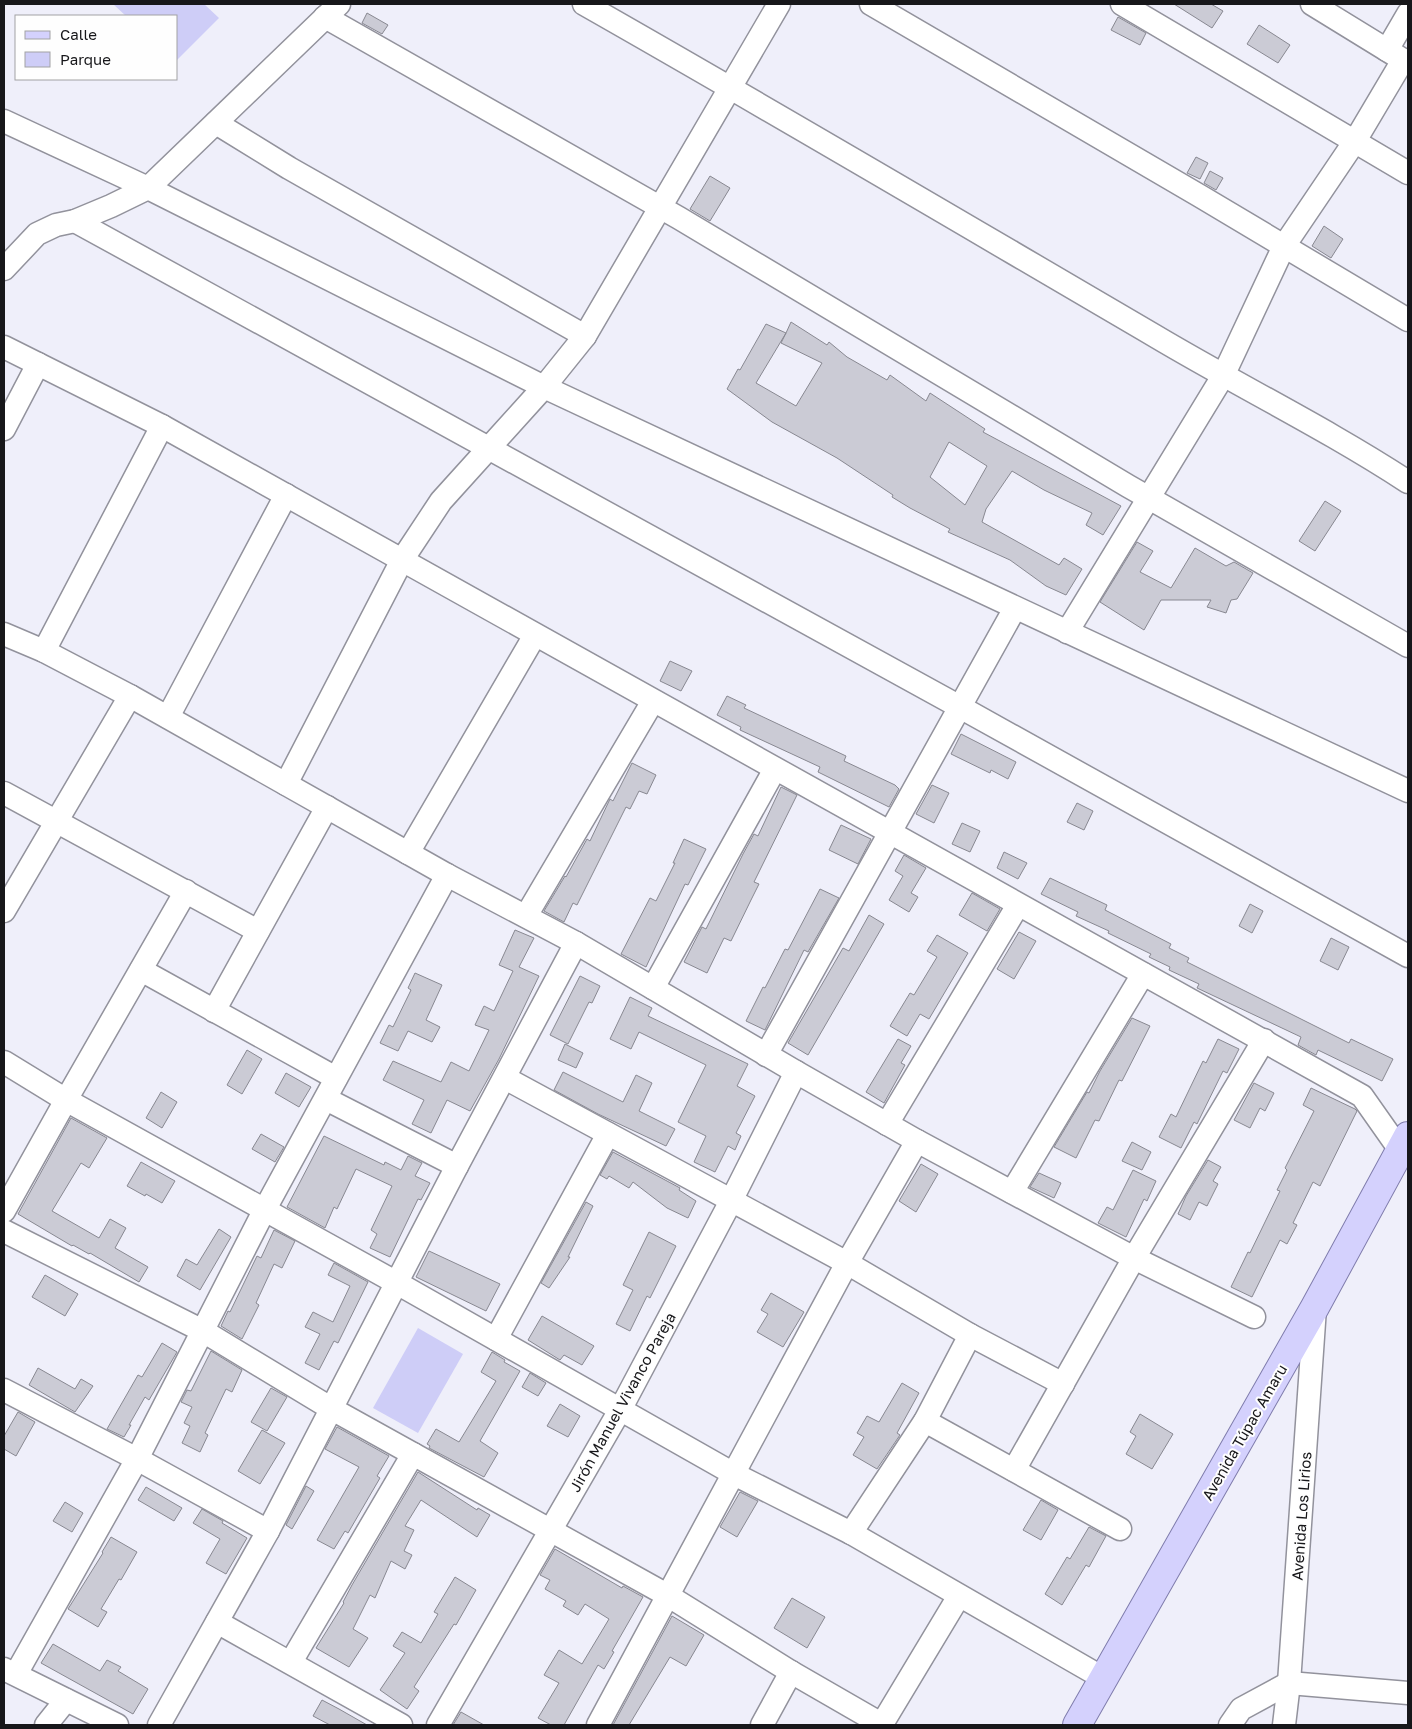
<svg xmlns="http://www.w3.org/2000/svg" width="1412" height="1729" viewBox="0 0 1412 1729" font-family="'Golos Text',sans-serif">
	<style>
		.green { fill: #cecdf7 }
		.building { fill: #cbcbd5; stroke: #888891; fill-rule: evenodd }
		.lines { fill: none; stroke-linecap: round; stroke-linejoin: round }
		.minor-casing { stroke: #92929c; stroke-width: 25 }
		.major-casing { stroke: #7f7cac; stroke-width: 30 }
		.minor { stroke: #fff; stroke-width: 22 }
		.major { stroke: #d4d1fd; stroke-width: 28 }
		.labels { text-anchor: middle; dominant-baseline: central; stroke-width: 4; stroke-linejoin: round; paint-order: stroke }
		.street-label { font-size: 15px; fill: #17171a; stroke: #fefefe }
	</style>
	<rect width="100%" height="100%" fill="#efeffa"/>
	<g class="green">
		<path d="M113,4H204L219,18L176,61V16H126Z"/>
		<path d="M418,1328L463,1354L418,1433L373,1408Z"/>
	</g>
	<g class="building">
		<path d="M1174,4H1211L1223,11L1212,28Z"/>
		<path d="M367,13L388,25L382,34L362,23Z"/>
		<path d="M1118,17L1146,33L1140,45L1111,30Z"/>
		<path d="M1259,25L1290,45L1278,63L1247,44Z"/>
		<path d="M1196,157L1208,163L1200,179L1187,173Z"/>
		<path d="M1210,171L1223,178L1216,190L1204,183Z"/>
		<path d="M710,176L730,188L710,221L690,209Z"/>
		<path d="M1324,226L1343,239L1331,258L1312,246Z"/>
		<path d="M791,322L827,345L829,342L847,357L887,380L890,375L926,401L930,393L985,429L983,432L1121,506L1103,535L1086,525L1092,513L1044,490L1012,471L986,509L982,522L1059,565L1064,558L1082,569L1066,595L1046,586L1010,560L948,532L950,529L910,508L892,497L893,495L837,458L772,422L727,389L738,369L740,370L766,324L786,333ZM786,333L781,343L822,363L796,406L756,383ZM949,442L987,466L965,505L930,477Z"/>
		<path d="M1325,501L1341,511L1315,551L1299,541Z"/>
		<path d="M1137,542L1153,551L1140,572L1171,588L1195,548L1226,566L1234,562L1253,573L1237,599L1231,600L1226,613L1207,607L1211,600H1161L1144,630L1100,602Z"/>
		<path d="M670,661L692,671L681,691L660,681Z"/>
		<path d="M727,696L746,705L744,708L846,756L844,761L895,785L899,789L889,807L818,772L820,767L740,730L741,727L717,715Z"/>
		<path d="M961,734L1016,762L1008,779L991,770L990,773L951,754Z"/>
		<path d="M632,763L656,775L647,794L639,791L630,809L626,807L577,905L573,903L564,922L544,911L565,876L566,877L587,839L590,841L610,799L613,801Z"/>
		<path d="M932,785L949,793L934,823L916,814Z"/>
		<path d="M781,787L797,795L754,882L759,884L751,900L731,941L724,938L707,973L684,962L702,927L706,929L743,854L754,834L758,836Z"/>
		<path d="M1077,803L1093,811L1084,830L1067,822Z"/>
		<path d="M962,823L980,831L970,852L952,844Z"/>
		<path d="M841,825L871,839L858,864L829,850Z"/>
		<path d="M684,839L706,849L688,885L685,884L646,967L621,954L650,898L656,901L675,863H673Z"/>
		<path d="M1004,852L1027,863L1018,879L997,868Z"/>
		<path d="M904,855L926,868L911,893L918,897L909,912L889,900L903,876L895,871Z"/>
		<path d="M1050,878L1107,905L1105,910L1171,944L1169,948L1189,958L1187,962L1349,1043L1351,1039L1393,1059L1382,1081L1318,1050L1316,1055L1298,1045L1301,1037L1197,988L1199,984L1169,970L1170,967L1149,957L1151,954L1108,933L1109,931L1076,916L1078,912L1041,894Z"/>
		<path d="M820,889L839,898L808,952L804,950L765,1030L746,1021L763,987L765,988L785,949L788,950Z"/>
		<path d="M972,893L1000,909L987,931L959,915Z"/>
		<path d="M1250,904L1263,911L1252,933L1239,926Z"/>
		<path d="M869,915L884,924L808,1055L788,1043L843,948L849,951Z"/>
		<path d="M515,930L534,938L519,967L539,976L499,1059L470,1111L447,1100L431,1133L412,1124L424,1100L383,1080L393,1061L441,1082L451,1062L469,1071L489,1030L475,1025L484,1006L494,1011L513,971L499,965Z"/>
		<path d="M1019,932L1036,941L1014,979L997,969Z"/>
		<path d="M937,935L968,953L929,1019L920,1014L907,1036L890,1026L910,993L914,995L937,957L927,951Z"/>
		<path d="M1331,938L1349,947L1338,970L1320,961Z"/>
		<path d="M415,973L442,985L426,1020L440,1027L432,1042L408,1031L398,1051L380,1043L389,1025L393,1027L411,990L408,988Z"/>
		<path d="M580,976L600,986L592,1003L589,1002L568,1044L550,1035Z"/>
		<path d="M630,997L652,1008L648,1016L748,1064L737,1086L755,1096L736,1133L741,1136L735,1150L728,1146L715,1172L694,1162L706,1136L678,1122L706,1065L639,1032L631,1049L610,1039Z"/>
		<path d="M1132,1018L1150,1026L1122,1081L1119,1080L1099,1121L1095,1120L1076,1158L1054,1147L1087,1092L1089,1093L1100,1071Z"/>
		<path d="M898,1039L911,1046L901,1063L905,1065L884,1103L866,1092Z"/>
		<path d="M1218,1039L1239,1049L1227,1073L1223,1071L1197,1124L1194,1122L1181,1148L1159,1137L1171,1114L1176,1117L1203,1061L1206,1063Z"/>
		<path d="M565,1044L583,1053L576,1068L558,1060Z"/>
		<path d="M247,1050L262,1059L242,1094L227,1085Z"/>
		<path d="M563,1072L623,1102L636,1075L652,1083L639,1111L675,1129L666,1146L598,1114L554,1090Z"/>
		<path d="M286,1073L311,1087L299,1107L275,1093Z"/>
		<path d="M1254,1083L1274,1093L1265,1111L1260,1108L1250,1128L1234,1120Z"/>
		<path d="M1311,1088L1355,1109L1357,1111L1320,1186L1313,1182L1293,1223L1297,1225L1287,1244L1280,1240L1252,1297L1231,1287L1248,1252L1250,1253L1280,1191L1277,1190L1287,1170L1285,1168L1314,1111L1303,1105Z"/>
		<path d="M161,1092L177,1102L162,1128L146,1118Z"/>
		<path d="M71,1118L107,1138L89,1168L81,1163L52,1211L99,1238L110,1219L126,1228L115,1248L148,1267L139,1282L90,1253L89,1254L73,1245L72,1246L18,1214Z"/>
		<path d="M261,1134L284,1147L275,1162L252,1149Z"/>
		<path d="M324,1136L384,1165L385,1162L401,1170L408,1156L422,1163L415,1176L430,1183L421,1200L418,1199L390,1257L370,1248L377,1234L371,1230L392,1186L356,1169L337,1209L334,1207L325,1228L287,1207Z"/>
		<path d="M1132,1142L1151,1152L1142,1170L1122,1161Z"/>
		<path d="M613,1152L680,1188L679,1190L696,1201L688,1218L667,1208L633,1182L629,1188L609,1176L607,1179L600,1175Z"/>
		<path d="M1208,1160L1221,1167L1213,1181L1218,1184L1207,1206L1199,1202L1190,1220L1178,1214L1186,1196Z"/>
		<path d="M141,1162L175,1181L162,1203L146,1194L145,1196L127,1186Z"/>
		<path d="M921,1164L938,1174L916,1212L899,1201Z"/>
		<path d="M1133,1170L1156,1181L1147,1201L1144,1199L1126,1237L1098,1223L1107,1207L1113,1210Z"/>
		<path d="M1039,1173L1061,1183L1054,1198L1030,1187Z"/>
		<path d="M586,1202L593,1206L568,1257H570L549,1288L541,1283Z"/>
		<path d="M219,1229L231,1237L200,1290L177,1276L186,1259L197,1265Z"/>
		<path d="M274,1230L295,1241L282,1268L274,1264L256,1303L259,1305L242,1339L221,1326L228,1311L230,1312L257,1256L261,1258Z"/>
		<path d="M649,1232L676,1246L650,1298L647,1296L630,1331L616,1324L633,1290L623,1285Z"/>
		<path d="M429,1251L500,1284L486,1311L416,1277Z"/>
		<path d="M334,1263L368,1282L338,1343L334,1341L319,1370L305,1363L320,1334L305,1327L313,1312L333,1322L350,1286L328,1275Z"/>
		<path d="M45,1275L78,1294L65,1316L32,1297Z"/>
		<path d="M771,1293L804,1312L783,1347L757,1332L768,1314L761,1310Z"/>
		<path d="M542,1316L594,1346L582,1365L564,1355L560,1360L528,1340Z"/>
		<path d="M162,1343L177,1352L149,1400L145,1397L129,1425H131L124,1437L107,1429L138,1375L142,1377Z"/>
		<path d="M211,1351L242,1370L232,1392L226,1389L205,1433L208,1435L200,1452L182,1443L190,1426L184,1423L192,1407L181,1402L187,1390L191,1391Z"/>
		<path d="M492,1352L505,1360L504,1362L520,1371L480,1441L498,1453L484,1477L429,1448L430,1446L427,1444L436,1429L459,1442L496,1381L481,1372Z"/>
		<path d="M38,1368L75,1389L81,1379L93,1386L75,1412L29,1385Z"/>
		<path d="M530,1373L546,1383L538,1396L522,1387Z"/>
		<path d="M902,1383L919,1393L897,1433L900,1435L877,1469L853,1455L864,1437L857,1433L867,1416L879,1422Z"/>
		<path d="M271,1388L287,1397L267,1431L251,1422Z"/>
		<path d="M560,1404L580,1416L568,1437L547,1426Z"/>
		<path d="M18,1412L35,1422L16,1456L4,1449V1436Z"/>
		<path d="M1140,1414L1173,1434L1152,1469L1126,1454L1136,1436L1130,1432Z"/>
		<path d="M337,1427L389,1456L377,1476L380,1478L348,1533L345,1531L334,1549L317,1540L359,1467L325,1449Z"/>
		<path d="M262,1430L285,1443L260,1484L238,1471Z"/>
		<path d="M418,1472L477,1510L478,1508L490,1515L477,1537L421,1500L405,1526L414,1530L404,1551L412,1555L405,1569L391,1561L375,1598L370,1595L353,1629L368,1638L349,1667L316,1648L344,1603L343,1602L352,1585Z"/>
		<path d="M306,1486L314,1491L292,1529L286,1525Z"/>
		<path d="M146,1487L182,1508L174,1521L138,1500Z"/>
		<path d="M740,1492L758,1501L737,1537L720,1527Z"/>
		<path d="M1041,1500L1058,1510L1041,1540L1023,1530Z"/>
		<path d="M65,1502L83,1513L72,1532L53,1521Z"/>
		<path d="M202,1509L223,1521L222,1523L247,1538L226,1574L206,1563L220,1539L193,1523Z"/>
		<path d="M1089,1527L1106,1536L1089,1567L1086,1565L1062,1605L1045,1594L1067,1557L1070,1559Z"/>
		<path d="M111,1537L137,1552L121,1580L119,1579L101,1609L107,1612L98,1627L68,1609L103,1553L102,1552Z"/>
		<path d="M555,1549L622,1588L623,1586L643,1597L612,1651L614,1652L604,1669L598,1665L564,1725H551L538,1718L559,1683L544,1675L559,1650L582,1664L609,1619L585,1604L578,1615L563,1606L566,1601L545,1589L550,1580L540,1575Z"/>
		<path d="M455,1577L476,1590L456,1625L454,1624L414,1687L419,1691L407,1709L380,1690L405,1653L393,1646L402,1632L421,1643L438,1614L434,1612Z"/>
		<path d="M792,1598L825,1617L807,1648L774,1628Z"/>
		<path d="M672,1616L704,1635L686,1666L670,1657L629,1725H613Z"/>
		<path d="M53,1644L100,1671L107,1660L121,1667L118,1671L148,1689L133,1714L41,1663Z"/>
		<path d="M322,1700L339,1709L367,1725H330L313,1716Z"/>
		<path d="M461,1712L484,1725H453Z"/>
	</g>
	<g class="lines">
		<g class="minor-casing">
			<g id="minor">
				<path d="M584,4C776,113 965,225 1155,336C1239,386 1327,429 1408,482"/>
				<path d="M871,4L1200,196L1408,320"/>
				<path d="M1122,4L1408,173"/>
				<path d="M1312,4L1408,63"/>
				<path d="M325,17L679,218L1128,486L1408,646"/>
				<path d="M1387,50L1408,14"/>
				<path d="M4,121L148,188L544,387L1408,791"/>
				<path d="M216,123L289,168L585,336"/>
				<path d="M75,221L960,707L1408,956"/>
				<path d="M4,269L37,234L56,225L75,221L111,206L148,188L339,4"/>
				<path d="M4,347L162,426L1362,1096L1400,1150"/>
				<path d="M4,429L38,364"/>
				<path d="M1067,632L1223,376L1284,246L1355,141L1403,60"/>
				<path d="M4,634L44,651L130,696L447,875L576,943L796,1072L917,1141L1134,1258L1254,1317"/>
				<path d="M44,651L162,426"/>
				<path d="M168,717L286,495"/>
				<path d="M286,784L402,560L441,501L544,387L585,336L779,4"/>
				<path d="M4,793L258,931"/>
				<path d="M408,853L535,635"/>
				<path d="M4,911L130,696"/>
				<path d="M526,916L653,701"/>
				<path d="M141,970L336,1078"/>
				<path d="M653,988L775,769"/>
				<path d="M214,1011L327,807"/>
				<path d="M766,1055L1015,608"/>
				<path d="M4,1062L66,1100L397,1283L734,1474L851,1533L1103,1678"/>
				<path d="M505,1078L847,1263L970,1335L1063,1384"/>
				<path d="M326,1099L457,1166"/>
				<path d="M887,1124L1018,905"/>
				<path d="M1012,1192L1143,974"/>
				<path d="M4,1211L66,1100L186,891"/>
				<path d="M4,1231L203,1331L332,1409L667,1595L791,1672L883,1725"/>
				<path d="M496,1339L608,1134"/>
				<path d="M4,1390L137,1459L268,1531"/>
				<path d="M925,1421L1120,1529"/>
				<path d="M1014,1470L1134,1258L1264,1040"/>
				<path d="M851,1533L925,1421L970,1335"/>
				<path d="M217,1622L401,1725"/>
				<path d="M291,1662L413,1454"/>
				<path d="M4,1669L117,1725"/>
				<path d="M16,1674L137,1459L265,1209L447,875"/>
				<path d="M882,1724L959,1596"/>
				<path d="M46,1725L66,1700"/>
				<path d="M159,1725L268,1531L457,1166L576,943"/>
				<path d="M438,1725L620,1410L731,1201L796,1072"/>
				<path d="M598,1725L847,1263L917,1141"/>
				<path d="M762,1725L791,1672"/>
				<path d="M1230,1725L1241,1709L1289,1683L1408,1693"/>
				<path d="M1284,1725L1289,1683L1315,1308"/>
			</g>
		</g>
		<g class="major-casing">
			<path id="major" d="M1077,1725L1315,1307L1408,1136"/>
		</g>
		<use href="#minor" class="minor"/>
		<use href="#major" class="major"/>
	</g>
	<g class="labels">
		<g class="street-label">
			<text transform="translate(622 1402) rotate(-61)">Jirón Manuel Vivanco Pareja</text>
			<text transform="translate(1244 1432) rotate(-60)">Avenida Túpac Amaru</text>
			<text transform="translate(1301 1516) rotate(-86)">Avenida Los Lirios</text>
		</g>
	</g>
	<rect width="1412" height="1729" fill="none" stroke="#17171a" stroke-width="10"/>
	<rect x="15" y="15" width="162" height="65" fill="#fefefe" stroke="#a2a2a3"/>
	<rect x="25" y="31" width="25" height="8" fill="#d4d1fd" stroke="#a2a2a3"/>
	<text x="60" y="40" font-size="15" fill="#17171a">Calle</text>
	<rect x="25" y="52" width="25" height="15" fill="#cecdf7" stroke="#a2a2a3"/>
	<text x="60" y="65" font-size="15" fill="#17171a">Parque</text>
</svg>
